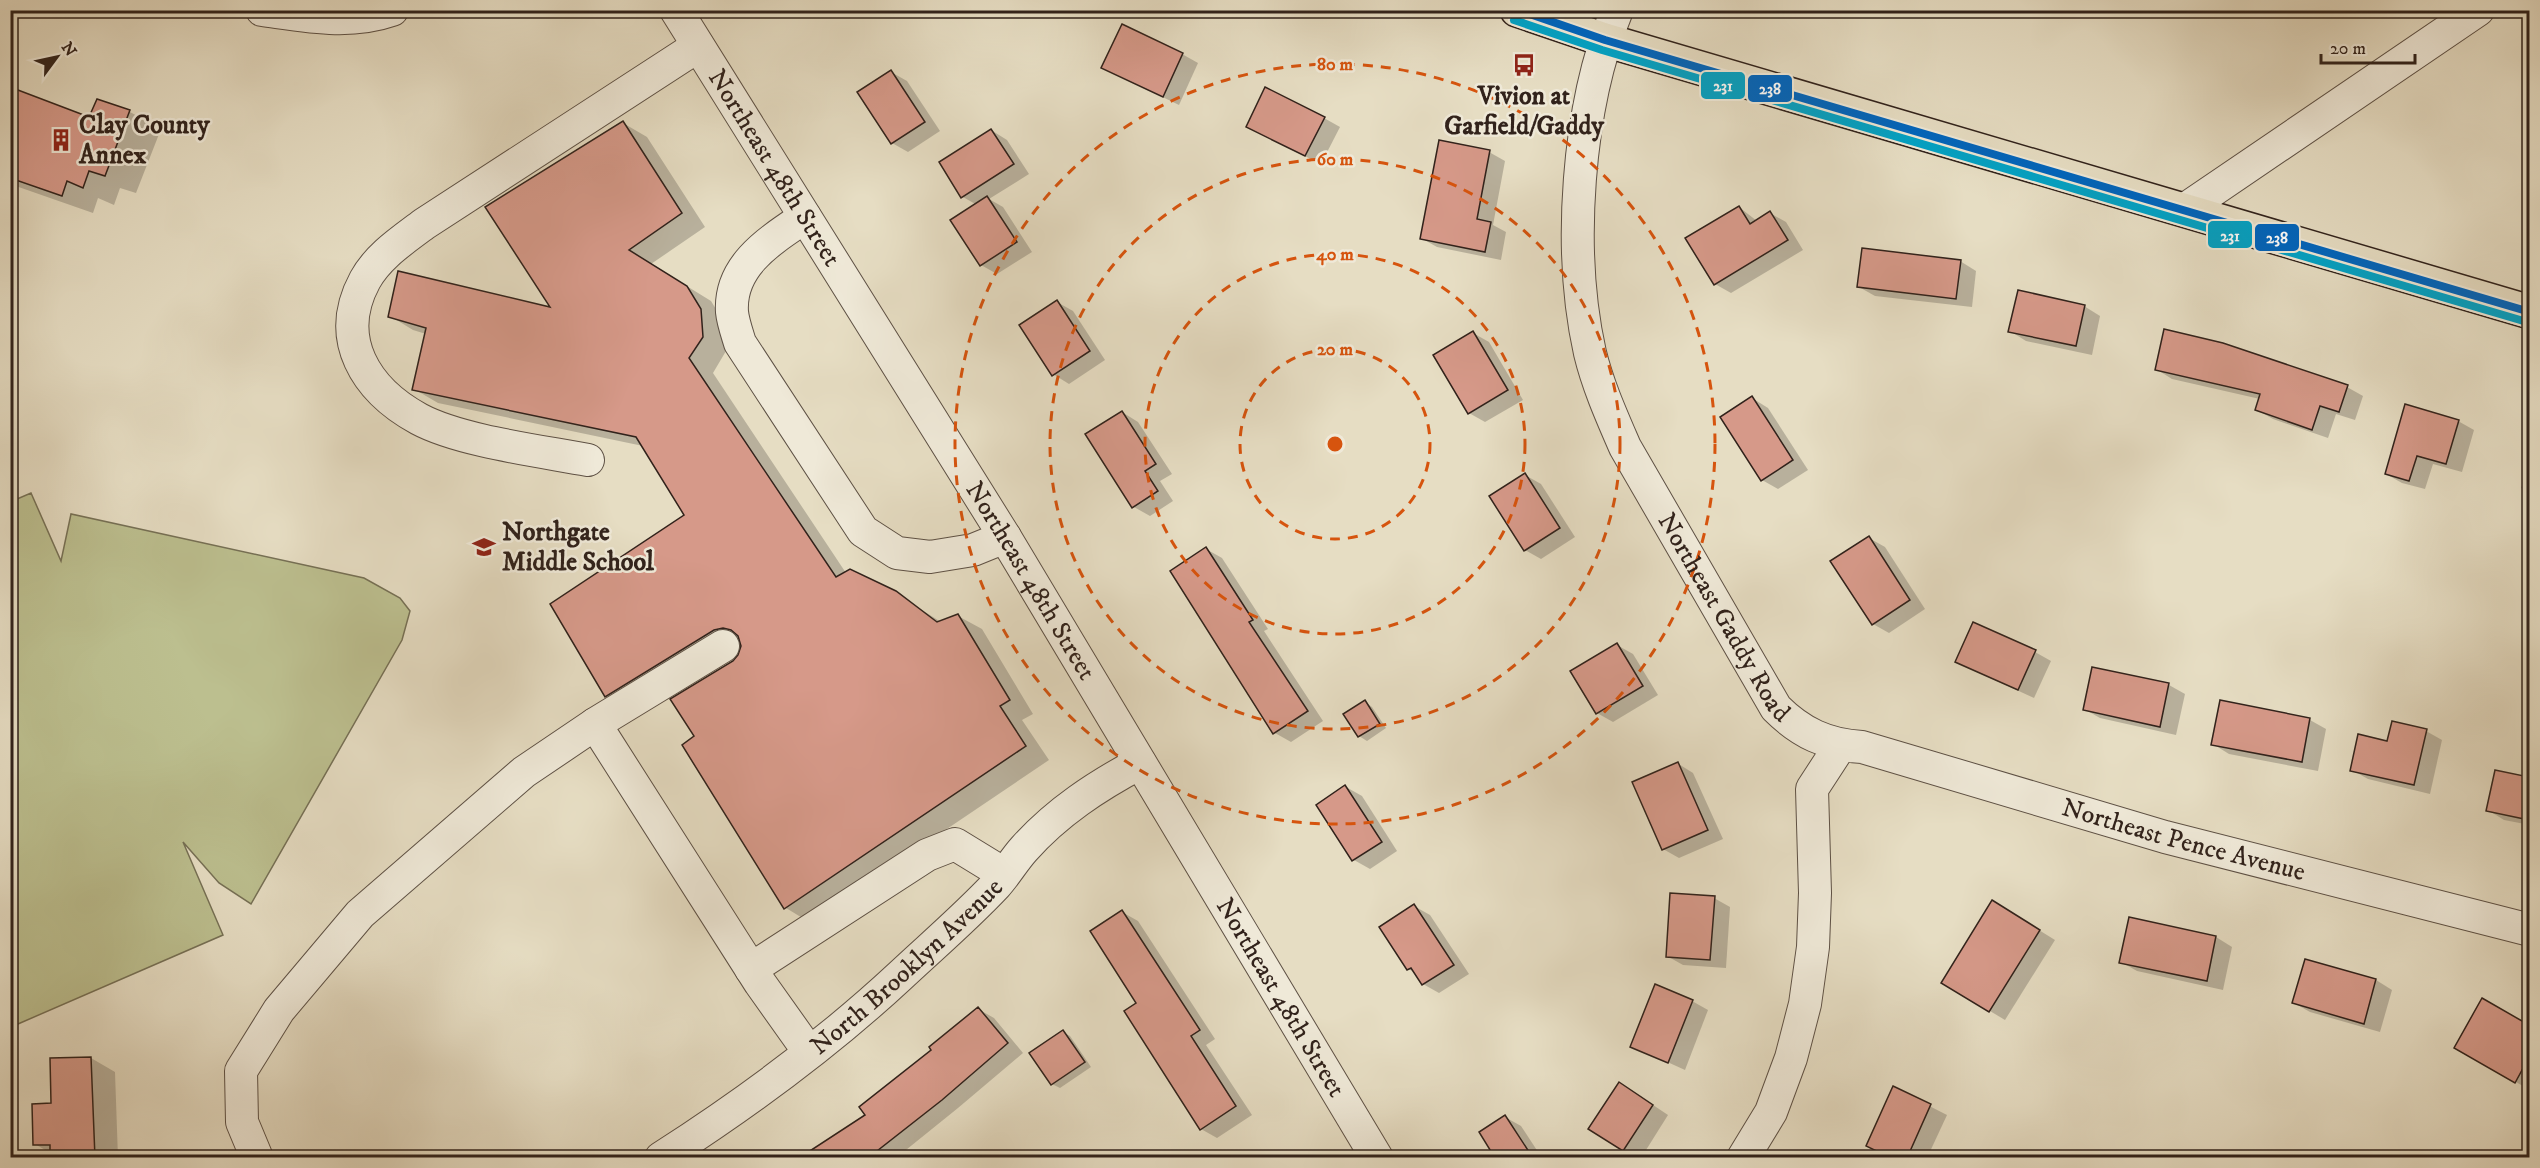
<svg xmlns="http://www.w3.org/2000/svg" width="2540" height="1168" viewBox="0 0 2540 1168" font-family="'IM FELL DW Pica',serif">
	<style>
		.grass { fill: #bcbf8f; stroke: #767055; stroke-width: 1.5 }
		.shadow { fill: #0003 }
		.building { fill: #d69989; stroke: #31221b; stroke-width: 1.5 }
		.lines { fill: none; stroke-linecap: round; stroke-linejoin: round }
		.minor-casing { stroke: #5e5145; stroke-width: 34 }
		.major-casing { stroke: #31221b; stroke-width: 36 }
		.minor { stroke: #efe9d8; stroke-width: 32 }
		.major { stroke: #e6ddc3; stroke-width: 33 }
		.bus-1-casing { stroke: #efe9d8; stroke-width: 12 }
		.bus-2-casing { stroke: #efe9d8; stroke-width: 12 }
		.bus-1 { stroke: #0065bd; stroke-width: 8 }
		.bus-2 { stroke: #02a2c5; stroke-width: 8 }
		.ring { fill: none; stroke: #d6540e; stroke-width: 3; stroke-dasharray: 10 8 }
		.labels { text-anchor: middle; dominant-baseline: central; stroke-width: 5; stroke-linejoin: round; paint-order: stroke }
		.poi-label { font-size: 26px; font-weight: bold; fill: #31221b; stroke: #efe9d8; text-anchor: start }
		.street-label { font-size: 26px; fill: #31221b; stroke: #efe9d8 }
		.centre { fill: #d6540e; stroke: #efe9d8; stroke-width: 3 }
		.ring-label { font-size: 18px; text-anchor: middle; font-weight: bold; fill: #d6540e; stroke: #efe9d8; stroke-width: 5; stroke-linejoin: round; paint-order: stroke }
		.line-badge { stroke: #efe9d8; stroke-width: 2 }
		.badge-label { font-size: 16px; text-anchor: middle; font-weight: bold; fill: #fff }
	</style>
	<rect width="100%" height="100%" fill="#e6ddc3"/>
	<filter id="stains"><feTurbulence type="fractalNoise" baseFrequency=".00333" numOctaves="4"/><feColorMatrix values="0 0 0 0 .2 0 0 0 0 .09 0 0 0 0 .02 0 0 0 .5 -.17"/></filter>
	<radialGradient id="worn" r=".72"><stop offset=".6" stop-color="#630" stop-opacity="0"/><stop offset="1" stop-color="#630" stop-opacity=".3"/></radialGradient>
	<path class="grass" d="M31,493L61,561L71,514L364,578L400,598L410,611L402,640L251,904L219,883L183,842L223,935L11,1027L10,502Z"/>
	<g class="shadow">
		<path d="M1182,54L1198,63L1179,105L1103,68Z"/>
		<path d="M891,72L907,81L940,131L908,152L892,143Z"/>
		<path d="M10,89L90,119L97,101L130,112L161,129L136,193L120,188L114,205L98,198L93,213L10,184Z"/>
		<path d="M1324,118L1340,127L1321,164L1264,136Z"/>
		<path d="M623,123L647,137L705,227L651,264L711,301L725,324L726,351L713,373L846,573L895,593L941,622L958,616L982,629L1033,714L1022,720L1049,760L809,922L786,908L684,745L696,737L734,662L740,656L741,643L630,710L606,696L687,516L643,446L438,403L414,389L426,334L413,330L390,316L553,310Z"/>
		<path d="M991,130L1007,140L1029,174L989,199L1003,207L1032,252L997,274L981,265L977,205L963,197Z"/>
		<path d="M1489,152L1505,161L1493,225L1506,232L1501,260L1437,247L1421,238Z"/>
		<path d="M1739,207L1757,221L1770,213L1786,222L1803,250L1731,293L1715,284Z"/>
		<path d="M1960,261L1976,271L1972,307L1875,296L1859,287Z"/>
		<path d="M1057,302L1073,311L1105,360L1069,384L1053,374Z"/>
		<path d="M2084,306L2100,316L2092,355L2026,341L2010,331Z"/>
		<path d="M1473,333L1489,342L1523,400L1485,422L1469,413Z"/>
		<path d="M2156,369L2347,387L2363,396L2355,420L2336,414L2328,438L2273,419L2257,410L2260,399L2172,379Z"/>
		<path d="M1752,398L1768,408L1808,470L1778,489L1762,480Z"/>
		<path d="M1122,412L1138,422L1172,474L1160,481L1173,501L1150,516L1134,507Z"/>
		<path d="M2458,421L2474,430L2462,472L2433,464L2425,489L2402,483L2386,474Z"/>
		<path d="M2530,466V493L2521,488Z"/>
		<path d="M1525,475L1541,484L1575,537L1541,559L1525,550Z"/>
		<path d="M1869,538L1885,547L1925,609L1889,633L1873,624Z"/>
		<path d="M1206,549L1222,558L1268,629L1264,631L1323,721L1291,742L1275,733Z"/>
		<path d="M1617,645L1633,654L1658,695L1613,722L1597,713Z"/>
		<path d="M2035,652L2051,661L2034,698L1973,670Z"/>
		<path d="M2093,668L2169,685L2185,694L2176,735L2100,718L2084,709Z"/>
		<path d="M1365,702L1372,707L1386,728L1367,741L1359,736L1345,715Z"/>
		<path d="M2310,720L2326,729L2318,771L2229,754L2213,744Z"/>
		<path d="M2426,731L2442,740L2430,794L2368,779L2352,770Z"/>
		<path d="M1677,763L1693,773L1723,839L1679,858L1663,849Z"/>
		<path d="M2497,772L2530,779V825L2504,820L2488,810Z"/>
		<path d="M1346,787L1362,796L1397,851L1370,869L1354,860Z"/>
		<path d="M1714,898L1730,907L1726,968L1683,965L1667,956Z"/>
		<path d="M1414,906L1430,915L1469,974L1439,993L1423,984L1417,973L1408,969Z"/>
		<path d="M2008,911L2055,940L2005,1020L1990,1011Z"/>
		<path d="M1122,912L1138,921L1215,1039L1206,1045L1252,1115L1217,1138L1201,1129L1138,1003Z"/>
		<path d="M2216,937L2232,947L2223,990L2137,971L2121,962Z"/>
		<path d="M2306,961L2376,980L2392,990L2380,1032L2310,1012L2294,1003Z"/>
		<path d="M1692,1001L1708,1010L1685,1070L1632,1046Z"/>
		<path d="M2483,1001L2530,1027V1090L2456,1048Z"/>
		<path d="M978,1009L994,1018L1023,1053L958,1108L896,1158H802L867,1115Z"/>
		<path d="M1063,1032L1070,1036L1091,1067L1060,1088L1052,1084Z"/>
		<path d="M91,1058L115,1072L118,1158H52V1154L35,1144L53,1105Z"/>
		<path d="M1894,1088L1947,1115L1927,1158H1891Z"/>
		<path d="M1635,1093L1668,1115L1641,1158H1636L1590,1128Z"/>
		<path d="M1505,1117L1521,1126L1542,1158H1497Z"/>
	</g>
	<g class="building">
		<path d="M1122,24L1183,53L1163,97L1101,68Z"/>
		<path d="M891,70L925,122L891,144L857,92Z"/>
		<path d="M10,87L89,117L97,99L130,110L105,176L89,171L83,188L67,181L62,196L10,178Z"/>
		<path d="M1265,87L1325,117L1305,156L1246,127Z"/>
		<path d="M623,121L682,213L629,250L687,286L701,309L703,337L689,358L836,577L850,569L896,591L937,622L958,614L1010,700L1000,706L1026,746L784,909L682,745L694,736L670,699L733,661L738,655L741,646L738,636L731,630L723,628L714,630L605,697L550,604L684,515L636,437L412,390L426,328L388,317L398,271L550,307L485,207Z"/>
		<path d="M991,129L1014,164L961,198L939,162Z"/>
		<path d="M1439,140L1490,150L1477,219L1491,222L1485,252L1420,239Z"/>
		<path d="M987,196L1017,242L980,266L950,220Z"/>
		<path d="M1739,206L1750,224L1770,211L1788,240L1714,285L1685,238Z"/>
		<path d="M1862,248L1961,260L1956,299L1857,287Z"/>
		<path d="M2018,290L2085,305L2076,346L2008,332Z"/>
		<path d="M1057,300L1090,351L1052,376L1019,325Z"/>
		<path d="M2164,329L2223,343L2348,385L2339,412L2320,406L2312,430L2255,410L2260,394L2155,370Z"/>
		<path d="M1473,331L1508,390L1468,414L1433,355Z"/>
		<path d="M1752,396L1793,460L1761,481L1720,417Z"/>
		<path d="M2405,404L2459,420L2446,464L2417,456L2409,481L2385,474Z"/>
		<path d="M1122,411L1156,464L1145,471L1158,491L1132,508L1085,434Z"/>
		<path d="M1525,473L1560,528L1524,551L1489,496Z"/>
		<path d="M1869,536L1910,600L1872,625L1830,561Z"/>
		<path d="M1206,547L1253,620L1249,622L1308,711L1273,734L1170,571Z"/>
		<path d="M1973,622L2036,650L2018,690L1955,662Z"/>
		<path d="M1617,643L1643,686L1596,714L1570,671Z"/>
		<path d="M2092,667L2169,683L2160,727L2083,710Z"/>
		<path d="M1365,700L1380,724L1358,737L1343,714Z"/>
		<path d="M2220,700L2310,718L2302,762L2211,745Z"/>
		<path d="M2392,721L2427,729L2414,785L2350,771L2358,734L2387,741Z"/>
		<path d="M1678,762L1708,830L1662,850L1632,782Z"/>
		<path d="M2495,770L2529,777V820L2486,811Z"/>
		<path d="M1345,785L1382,842L1352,861L1316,805Z"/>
		<path d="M1670,893L1715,896L1710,960L1666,957Z"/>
		<path d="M1992,900L2040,930L1989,1012L1941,983Z"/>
		<path d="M1414,904L1454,965L1422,985L1411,968L1407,970L1379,927Z"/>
		<path d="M1122,910L1200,1030L1191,1036L1236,1106L1200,1130L1124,1011L1136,1003L1090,931Z"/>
		<path d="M2129,917L2216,936L2207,981L2119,963Z"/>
		<path d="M2305,959L2376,979L2364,1024L2292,1003Z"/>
		<path d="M1655,984L1693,1000L1668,1063L1630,1047Z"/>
		<path d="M2482,998L2529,1025V1057L2515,1083L2454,1048Z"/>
		<path d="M978,1007L1008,1043L942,1100L868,1158H799L865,1115L859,1107L931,1050L929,1047Z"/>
		<path d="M1063,1030L1085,1062L1051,1085L1029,1053Z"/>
		<path d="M91,1057L95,1158H50V1145H33L32,1104L51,1103L50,1058Z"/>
		<path d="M1619,1082L1653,1105L1623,1151L1588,1129Z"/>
		<path d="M1893,1086L1931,1104L1907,1158H1891L1866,1146Z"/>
		<path d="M1505,1115L1533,1158H1495L1479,1132Z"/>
	</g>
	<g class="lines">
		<g class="minor-casing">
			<g id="minor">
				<path d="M262,10C306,16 349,25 392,10"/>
				<path id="s1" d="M676,10L1005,537L1377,1158"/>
				<path id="s2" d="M1617,10C1577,108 1567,250 1590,353C1598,386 1612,417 1625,447L1776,708C1801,733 1827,745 1862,747L2165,837L2530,930"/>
				<path d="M2184,210L2478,10"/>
				<path d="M805,217C771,240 729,265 732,312C733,322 737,333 740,343L863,531L897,553L930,557L973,550L1005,537"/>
				<path d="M588,460C540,451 460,441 419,419C366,390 333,339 365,280C378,256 403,240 424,224L698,46"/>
				<path d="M595,724L760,983L809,1052"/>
				<path d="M751,969L927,855L955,844L1004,874"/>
				<path d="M257,1158L242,1122L241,1071L279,1010L360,914L524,772L595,724L723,646"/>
				<path id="s3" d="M661,1158C745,1104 827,1044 900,976C932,946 966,917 996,885C1006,874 1014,860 1024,849C1057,812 1097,786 1140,763"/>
				<path d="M1743,1158L1771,1112L1791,1058L1805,1004L1813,947L1815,893L1812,789L1840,746"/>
			</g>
		</g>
		<g class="major-casing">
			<path id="major" d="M1517,10L1605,40L2530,312"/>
		</g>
		<use href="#minor" class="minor"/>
		<use href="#major" class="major"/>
		<g class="bus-1-casing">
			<path id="bus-1" d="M1518,10L1605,40L2530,312"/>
		</g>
		<g class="bus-2-casing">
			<path id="bus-2" d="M1514,20L1602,50L2527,322"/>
		</g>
		<use href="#bus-1" class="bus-1"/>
		<use href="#bus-2" class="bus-2"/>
	</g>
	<g class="ring">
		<circle cx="1335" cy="444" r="95"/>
		<circle cx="1335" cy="444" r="190"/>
		<circle cx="1335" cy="444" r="285"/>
		<circle cx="1335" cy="444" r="380"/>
	</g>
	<defs>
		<g id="bus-bare" transform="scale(1.8)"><path d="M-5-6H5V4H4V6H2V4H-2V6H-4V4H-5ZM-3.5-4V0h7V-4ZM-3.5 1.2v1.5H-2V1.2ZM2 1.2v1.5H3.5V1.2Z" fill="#8f2418" stroke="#efe9d8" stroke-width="2.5" paint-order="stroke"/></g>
		<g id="building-bare" transform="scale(1.8)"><path d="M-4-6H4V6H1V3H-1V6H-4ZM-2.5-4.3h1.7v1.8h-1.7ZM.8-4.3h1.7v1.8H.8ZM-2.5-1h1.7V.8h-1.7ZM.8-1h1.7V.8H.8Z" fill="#8f2418" stroke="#efe9d8" stroke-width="2.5" paint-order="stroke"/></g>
		<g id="school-bare" transform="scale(1.8)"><path d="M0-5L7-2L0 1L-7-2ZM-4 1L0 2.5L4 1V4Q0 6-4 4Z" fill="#8f2418" stroke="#efe9d8" stroke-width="2.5" paint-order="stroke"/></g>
	</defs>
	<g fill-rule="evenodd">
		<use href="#bus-bare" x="1524" y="65"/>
		<use href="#building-bare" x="61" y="140"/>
		<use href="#school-bare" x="484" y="547"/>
	</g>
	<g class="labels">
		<g class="poi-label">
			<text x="1524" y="96" text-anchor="middle">Vivion at<tspan x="1524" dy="30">Garfield/Gaddy</tspan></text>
			<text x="79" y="125">Clay County<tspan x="79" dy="30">Annex</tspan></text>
			<text x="502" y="532">Northgate<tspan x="502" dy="30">Middle School</tspan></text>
		</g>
		<g class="street-label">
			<text stroke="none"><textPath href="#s1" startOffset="186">Northeast 48th Street</textPath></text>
			<text stroke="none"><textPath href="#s1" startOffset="672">Northeast 48th Street</textPath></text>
			<text stroke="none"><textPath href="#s2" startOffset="646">Northeast Gaddy Road</textPath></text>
			<text stroke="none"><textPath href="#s2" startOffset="1182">Northeast Pence Avenue</textPath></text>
			<text stroke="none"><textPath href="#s3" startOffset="312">North Brooklyn Avenue</textPath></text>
			<text stroke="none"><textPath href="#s1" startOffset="1158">Northeast 48th Street</textPath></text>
		</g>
	</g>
	<circle cx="1335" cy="444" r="9" class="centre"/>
	<g class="ring-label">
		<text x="1335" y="70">80 m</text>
		<text x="1335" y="165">60 m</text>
		<text x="1335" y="260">40 m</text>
		<text x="1335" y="355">20 m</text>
	</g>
	<g class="line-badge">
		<rect x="1700" y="71" width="46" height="29" rx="6" fill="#02a2c5"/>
		<rect x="1747" y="74" width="46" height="29" rx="6" fill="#0065bd"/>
		<rect x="2207" y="220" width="46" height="29" rx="6" fill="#02a2c5"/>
		<rect x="2254" y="223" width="46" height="29" rx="6" fill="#0065bd"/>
	</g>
	<g class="badge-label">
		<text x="1723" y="91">231</text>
		<text x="1770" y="94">238</text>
		<text x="2230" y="241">231</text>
		<text x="2277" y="243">238</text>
	</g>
	<rect width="2540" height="1168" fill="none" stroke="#e6ddc3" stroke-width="36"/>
	<rect x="12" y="12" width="2516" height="1144" fill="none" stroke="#31221b" stroke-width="3"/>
	<rect x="18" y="18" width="2504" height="1132" fill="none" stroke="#31221b" stroke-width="1.5"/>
	<g transform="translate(57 57) rotate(57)" stroke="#efe9d8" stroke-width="4.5" paint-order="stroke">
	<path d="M0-4.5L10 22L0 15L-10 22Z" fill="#31221b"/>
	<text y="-9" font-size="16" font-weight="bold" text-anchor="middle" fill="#31221b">N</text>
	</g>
	<path d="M2321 54v9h94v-9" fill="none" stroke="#31221b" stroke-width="3"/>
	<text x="2330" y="54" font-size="18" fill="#31221b" stroke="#efe9d8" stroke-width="4.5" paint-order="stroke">20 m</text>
	<rect width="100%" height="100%" filter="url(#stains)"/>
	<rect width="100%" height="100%" fill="url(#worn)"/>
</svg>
